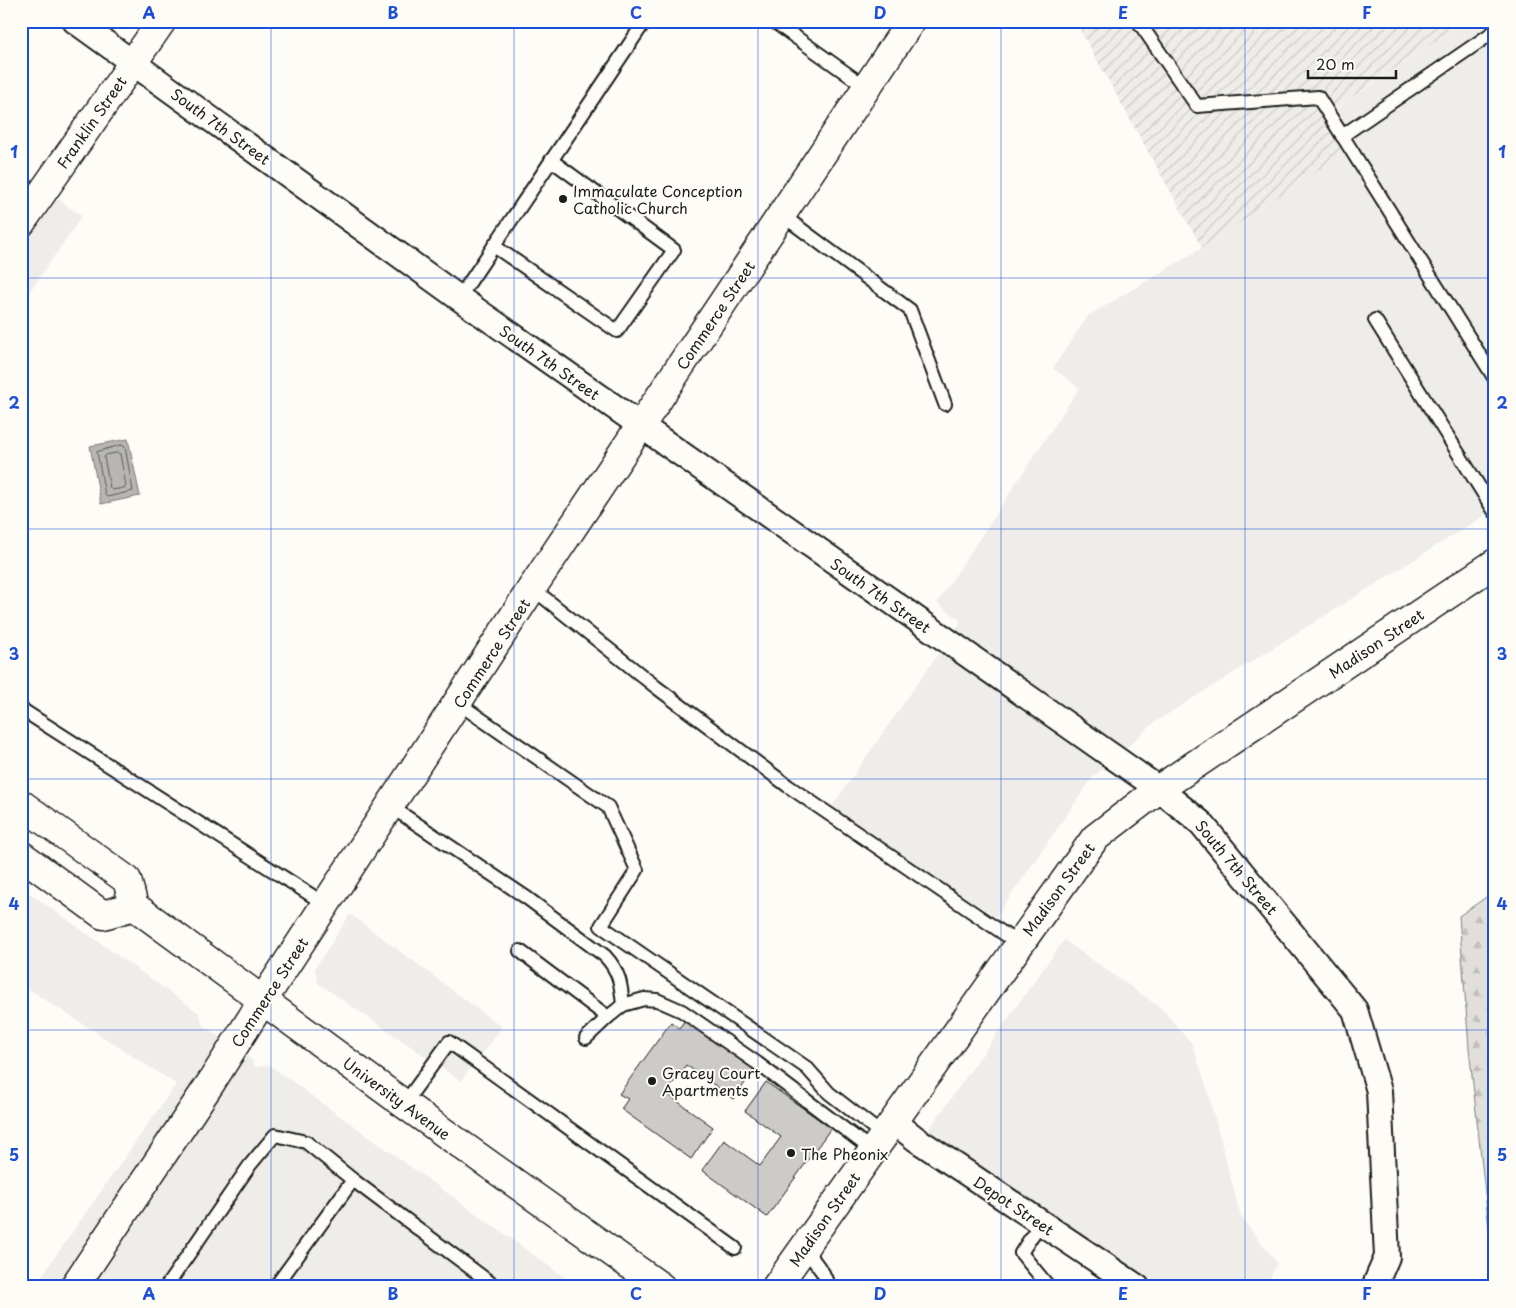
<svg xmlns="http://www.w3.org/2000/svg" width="1516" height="1308" viewBox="0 0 1516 1308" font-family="'Playpen Sans',sans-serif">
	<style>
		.built { fill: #eeede9 }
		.industrial { fill: url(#industrial-furrows) }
		.forest { fill: url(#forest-firs); stroke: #7e7e7c }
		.water { fill: #b7b6b2; stroke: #797876 }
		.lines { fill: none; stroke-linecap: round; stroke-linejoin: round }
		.shore { stroke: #5a5a58; stroke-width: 1 }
		.building { fill: #cccbc8; stroke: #1c1c1c }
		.service-casing { stroke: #1c1c1c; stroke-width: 16 }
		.minor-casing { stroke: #1c1c1c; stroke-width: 28 }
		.tertiary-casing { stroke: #1c1c1c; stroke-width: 31 }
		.primary-casing { stroke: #1c1c1c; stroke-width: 31 }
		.service { stroke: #fdfcf7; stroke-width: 12 }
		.minor { stroke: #fdfcf7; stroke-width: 24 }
		.tertiary { stroke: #fdfcf7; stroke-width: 28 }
		.primary { stroke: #fdfcf7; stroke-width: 28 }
		.grid { fill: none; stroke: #1d4ed8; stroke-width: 1; stroke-opacity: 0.55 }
		.poi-dot { fill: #1c1c1c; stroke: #fdfcf7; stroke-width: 2 }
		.labels { text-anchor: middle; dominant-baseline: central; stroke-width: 4; stroke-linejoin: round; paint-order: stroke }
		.street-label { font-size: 15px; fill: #1c1c1c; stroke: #fdfcf7 }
		.poi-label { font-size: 15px; fill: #1c1c1c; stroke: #fdfcf7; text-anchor: start }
		.neatline { fill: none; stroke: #1d4ed8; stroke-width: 2 }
		.grid-label { font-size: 16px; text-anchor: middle; font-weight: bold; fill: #1d4ed8 }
	</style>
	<defs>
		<pattern id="industrial-furrows" width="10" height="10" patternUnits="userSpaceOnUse" patternTransform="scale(1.25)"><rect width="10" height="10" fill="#eeede9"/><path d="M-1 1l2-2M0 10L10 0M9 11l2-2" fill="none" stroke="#cccbc7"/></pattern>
		<pattern id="forest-firs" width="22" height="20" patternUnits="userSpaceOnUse" patternTransform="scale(1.25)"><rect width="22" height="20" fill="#e0dfdb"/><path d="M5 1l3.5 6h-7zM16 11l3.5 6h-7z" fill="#c0bfbb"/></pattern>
	</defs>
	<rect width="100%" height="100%" fill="#fdfcf7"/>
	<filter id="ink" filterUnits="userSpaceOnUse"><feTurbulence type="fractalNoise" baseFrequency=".02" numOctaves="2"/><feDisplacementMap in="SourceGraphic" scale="10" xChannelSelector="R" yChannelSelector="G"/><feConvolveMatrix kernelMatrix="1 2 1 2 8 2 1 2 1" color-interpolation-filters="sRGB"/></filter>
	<g filter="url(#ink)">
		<g class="built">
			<path d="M1465,21H1495V509L1155,722L1092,778L996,917L830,809L961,621L937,603L1079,388L1053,368L1088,316L1202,248L1344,152L1323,118Z"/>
			<path d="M25,176L82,216L21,304V181Z"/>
			<path d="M21,887L199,1013L203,1025L251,1059L255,1067L269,1065L578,1287H34L176,1084L21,984Z"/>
			<path d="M350,914L502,1027L461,1081L318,983L315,968Z"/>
			<path d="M1064,940L1161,1008L1192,1044L1206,1085L1241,1217L1277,1263L1266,1287H1113L914,1150Z"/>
		</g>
		<path class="industrial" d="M1075,21H1465L1323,117L1345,152L1202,248Z"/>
		<path class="forest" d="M1495,891V1247H1491L1469,1048L1459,916Z"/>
		<path class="water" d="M128,439L140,496L101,504L90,446Z"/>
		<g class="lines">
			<g class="shore">
				<path d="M122,445L125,447L133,491L107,497L105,495L97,452Z"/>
				<path d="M117,453L120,454L126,486L124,488L112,490L110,488L104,457L106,455Z"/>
			</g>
		</g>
		<g class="building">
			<path d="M686,1019L755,1068L734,1099L686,1065L666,1093L713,1127L691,1159L621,1109L628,1099L619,1094L671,1022L679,1028Z"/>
			<path d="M766,1082L831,1128L767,1217L702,1170L724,1140L760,1166L781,1137L745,1111Z"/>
		</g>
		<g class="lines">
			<g class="service-casing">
				<g id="service">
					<path d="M773,21L867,88"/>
					<path d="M1138,21L1197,106L1318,97L1495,379"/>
					<path d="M1342,136L1495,31"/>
					<path d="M782,215L910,310L945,404"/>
					<path d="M494,246L617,331L674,250L551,160"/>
					<path d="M459,298L645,21"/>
					<path d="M1375,320L1495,512"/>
					<path d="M532,588L656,687L788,786L1019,944"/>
					<path d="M458,703L608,807L637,870L601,926L807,1068L829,1093L883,1135"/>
					<path d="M21,709L325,904"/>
					<path d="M390,806L527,898L605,956C620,972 621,985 623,1005"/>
					<path d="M520,951L608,1017"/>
					<path d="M586,1038L608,1017L623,1005L644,999L657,1000L682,1011L757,1063L872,1150"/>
					<path d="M404,1104L449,1042L735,1248"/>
					<path d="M1041,1222L1021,1253L1049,1287"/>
					<path d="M804,1247L823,1273L829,1287"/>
					<path d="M166,1287L250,1165L275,1135L306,1142L353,1180L496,1287"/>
					<path d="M275,1287L353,1180"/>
				</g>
			</g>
			<g class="minor-casing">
				<g id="minor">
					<path d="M75,21L459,298L1159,789L1201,823L1355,1010L1379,1091L1387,1257L1374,1287"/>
					<path d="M893,1121L916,1139L1137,1287"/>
				</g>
			</g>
			<g class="tertiary-casing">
				<g id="tertiary">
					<path d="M21,223L162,21"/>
					<path d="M74,1287L212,1081L263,1000L532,588L911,21"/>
				</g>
			</g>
			<g class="primary-casing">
				<g id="primary">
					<path d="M21,804L127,880L134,906L404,1104L661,1287"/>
					<path d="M21,855L103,915L134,906"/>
					<path d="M776,1287L1095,838L1159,789L1495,563"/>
				</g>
			</g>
			<use href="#service" class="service"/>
			<use href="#minor" class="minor"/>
			<use href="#tertiary" class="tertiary"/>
			<use href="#primary" class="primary"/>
		</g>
	</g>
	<path class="grid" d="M271,21V1287M514,21V1287M758,21V1287M1001,21V1287M1245,21V1287M21,278H1495M21,529H1495M21,779H1495M21,1030H1495"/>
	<g class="poi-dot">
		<circle cx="563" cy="199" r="5"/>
		<circle cx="652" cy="1081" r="5"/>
		<circle cx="791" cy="1153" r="5"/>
	</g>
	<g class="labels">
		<g class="street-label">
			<text transform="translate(91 122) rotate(-55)">Franklin Street</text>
			<text transform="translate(221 126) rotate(36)">South 7th Street</text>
			<text transform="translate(715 315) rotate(-56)">Commerce Street</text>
			<text transform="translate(550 362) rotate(35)">South 7th Street</text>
			<text transform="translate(881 595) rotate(35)">South 7th Street</text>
			<text transform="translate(1376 643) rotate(-34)">Madison Street</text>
			<text transform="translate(491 653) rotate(-57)">Commerce Street</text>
			<text transform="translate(1237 867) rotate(50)">South 7th Street</text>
			<text transform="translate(1058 889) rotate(-54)">Madison Street</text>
			<text transform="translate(269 992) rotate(-57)">Commerce Street</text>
			<text transform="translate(397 1098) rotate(36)">University Avenue</text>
			<text transform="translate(1014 1205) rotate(34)">Depot Street</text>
			<text transform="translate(824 1219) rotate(-55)">Madison Street</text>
		</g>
		<g class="poi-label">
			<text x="573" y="190">Immaculate Conception<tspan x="573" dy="17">Catholic Church</tspan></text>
			<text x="662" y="1072">Gracey Court<tspan x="662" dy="17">Apartments</tspan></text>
			<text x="801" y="1153">The Pheonix</text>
		</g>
	</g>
	<rect width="1516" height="1308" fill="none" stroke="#fdfcf7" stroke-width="55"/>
	<path d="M1308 70v8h88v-8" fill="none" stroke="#1c1c1c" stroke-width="2.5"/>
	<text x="1316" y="70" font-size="15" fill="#1c1c1c" stroke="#fdfcf7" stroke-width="4" paint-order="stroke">20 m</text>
	<rect x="28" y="28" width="1460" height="1252" class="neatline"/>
	<g class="grid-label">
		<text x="149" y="19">A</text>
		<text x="393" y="19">B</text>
		<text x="636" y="19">C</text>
		<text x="880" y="19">D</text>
		<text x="1123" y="19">E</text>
		<text x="1367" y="19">F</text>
		<text x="14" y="158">1</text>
		<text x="1502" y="158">1</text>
		<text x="14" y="409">2</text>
		<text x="1502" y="409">2</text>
		<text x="14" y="660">3</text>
		<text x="1502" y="660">3</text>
		<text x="14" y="910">4</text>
		<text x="1502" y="910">4</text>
		<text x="14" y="1161">5</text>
		<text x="1502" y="1161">5</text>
		<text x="149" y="1300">A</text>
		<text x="393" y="1300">B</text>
		<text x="636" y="1300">C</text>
		<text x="880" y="1300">D</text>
		<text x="1123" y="1300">E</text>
		<text x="1367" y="1300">F</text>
	</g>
</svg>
